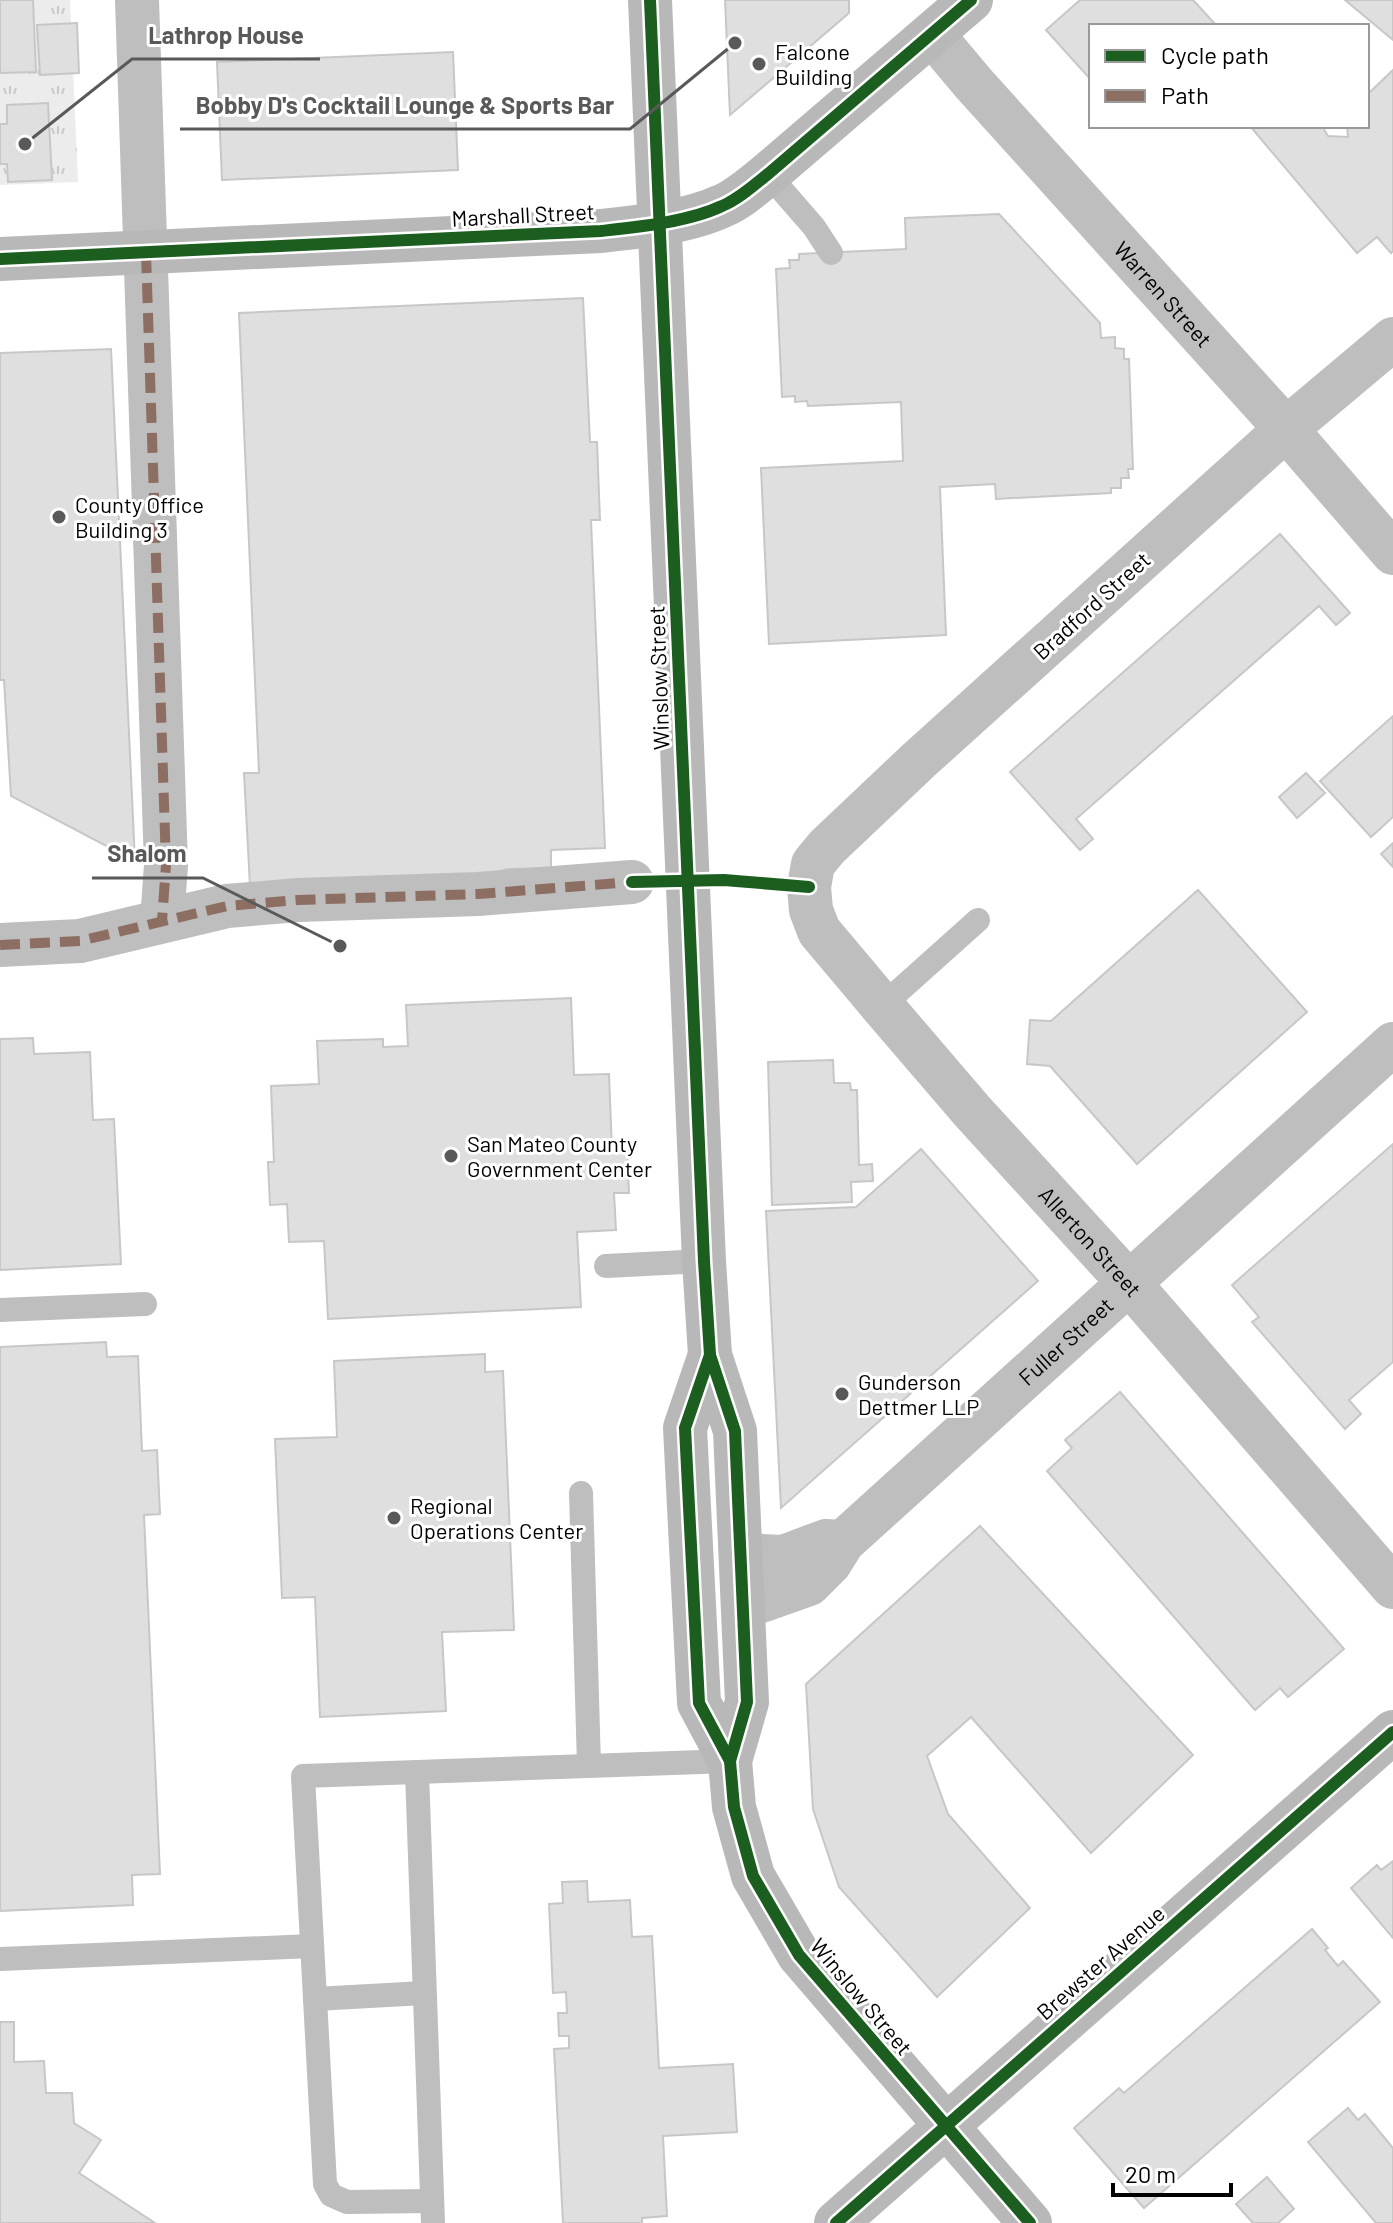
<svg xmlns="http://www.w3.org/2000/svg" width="1393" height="2223" viewBox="0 0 1393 2223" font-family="Barlow,sans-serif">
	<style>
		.park { fill: url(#park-tufts) }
		.building { fill: #dfdfdf; stroke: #c7c7c7; stroke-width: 2 }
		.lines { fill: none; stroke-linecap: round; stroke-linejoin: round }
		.lane { stroke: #bebebe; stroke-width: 24 }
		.street { stroke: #bebebe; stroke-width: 44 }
		.secondary { stroke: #b8b8b8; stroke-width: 44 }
		.quiet { stroke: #8d6e63; stroke-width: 10; stroke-dasharray: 20 10; stroke-linecap: butt }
		.cycleway-casing { stroke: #fff; stroke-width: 17 }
		.cycleway { stroke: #1b5e20; stroke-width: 12 }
		.poi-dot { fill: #595959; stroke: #fff; stroke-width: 3 }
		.labels { text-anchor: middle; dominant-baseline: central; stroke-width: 6; stroke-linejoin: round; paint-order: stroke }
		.poi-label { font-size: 22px; fill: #000; stroke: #fff; text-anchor: start }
		.street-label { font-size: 22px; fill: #000; stroke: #fff }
		.leader { fill: none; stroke: #595959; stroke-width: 3 }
		.callout-dot { fill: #595959; stroke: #fff; stroke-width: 3 }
		.callout-label { font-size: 24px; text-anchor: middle; font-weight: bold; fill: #595959; stroke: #fff; stroke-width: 6; stroke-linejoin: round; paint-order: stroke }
	</style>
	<defs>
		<pattern id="park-tufts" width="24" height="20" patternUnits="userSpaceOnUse" patternTransform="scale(2)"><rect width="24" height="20" fill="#ececec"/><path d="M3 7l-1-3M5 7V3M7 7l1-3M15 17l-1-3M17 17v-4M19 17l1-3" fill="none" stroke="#c9c9c9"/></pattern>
	</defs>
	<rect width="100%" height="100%" fill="#fff"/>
	<path class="park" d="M0,0H70L78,182L0,185Z"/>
	<g class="building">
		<path d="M0,0H33L36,72L0,73Z"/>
		<path d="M725,0H849V13L730,115Z"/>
		<path d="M1080,0H1193L1217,26H1091V80L1046,30Z"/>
		<path d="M1345,0H1393V40Z"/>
		<path d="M77,23L79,73L40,75L37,25Z"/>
		<path d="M453,52L458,170L222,180L217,62Z"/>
		<path d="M1393,70V251L1391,253L1377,237L1357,253L1250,126H1322L1328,136L1348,137L1347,126H1367V95Z"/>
		<path d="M48,103L52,180L8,182L7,164H0V124H7V105Z"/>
		<path d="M999,214L1100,323L1101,338L1115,337V348L1124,349V359H1129L1133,469H1128L1129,478H1121V488H1111V493L996,499L995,484L940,487L946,635L769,644L761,468L903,461L901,402L808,406L807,401L795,402V396L782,397L776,269L790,268L789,260H799V254L906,249L905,218Z"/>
		<path d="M583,298L590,442H597L600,520H591L605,848L551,850V868L507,869L486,876L250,886L244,773H259L239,313Z"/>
		<path d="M111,349L135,861L11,796L4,680H0V353Z"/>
		<path d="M1280,534L1350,613L1336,625L1319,606L1076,819L1093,839L1080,850L1010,772Z"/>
		<path d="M1393,716V817L1371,837L1320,781Z"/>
		<path d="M1306,773L1325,793L1297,818L1279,797Z"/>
		<path d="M1393,843V867L1381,854Z"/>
		<path d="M1198,890L1307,1012L1137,1164L1050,1066L1027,1064L1030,1020L1051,1021Z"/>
		<path d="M571,998L574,1075L609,1074L612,1151L627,1150L629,1193H614L616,1230L577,1232L581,1307L328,1319L324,1241L289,1242L287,1204L270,1205L268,1162H274L271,1086L319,1084L317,1041L383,1039V1047L408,1046L406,1005Z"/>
		<path d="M33,1038L34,1054L90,1052L93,1120L114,1119L121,1264L0,1270V1039Z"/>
		<path d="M833,1060L834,1083H850L851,1090H857L859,1165L872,1164L873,1181L851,1182L852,1202L772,1205L768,1062Z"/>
		<path d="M1393,1144V1362L1349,1400L1361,1414L1345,1429L1252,1322L1259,1317L1232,1285Z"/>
		<path d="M921,1149L1038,1281L781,1508L766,1211L856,1207Z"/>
		<path d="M106,1342L107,1357L138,1356L142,1451L157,1450L160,1514L144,1515L160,1874L132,1875L133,1905L0,1911V1347Z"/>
		<path d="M485,1354V1372L503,1371L514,1630L442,1632L446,1711L320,1717L315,1597L282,1598L275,1439L337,1437L334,1361Z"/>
		<path d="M1120,1392L1344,1649L1288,1697L1280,1688L1255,1710L1047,1471L1072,1448L1065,1440Z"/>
		<path d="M980,1526L1193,1755L1091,1853L971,1717L927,1756L948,1814L1030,1908L937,1997L839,1887L813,1809L806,1684Z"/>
		<path d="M1393,1861V1938L1351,1888L1377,1865L1381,1870Z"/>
		<path d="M587,1881L588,1902L630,1900L632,1937L652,1936L659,2068L733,2064L737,2132L663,2136L667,2216L642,2218V2223H563L554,2049L569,2048V2036H559L558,2013H567L566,1992L553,1993L549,1904L563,1903L562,1882Z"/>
		<path d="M1312,1929L1328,1948L1325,1950L1338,1966L1343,1961L1380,2002L1144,2208L1074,2128L1119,2088L1124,2093Z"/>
		<path d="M0,2022H14V2062L44,2061L46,2093H72L74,2123L101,2140L79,2173L155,2223H0Z"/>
		<path d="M1348,2108L1358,2120L1365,2114L1393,2148V2223H1376L1308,2142Z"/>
		<path d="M1267,2177L1294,2209L1278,2223H1253L1236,2204Z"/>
	</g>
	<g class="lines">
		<g class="lane">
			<path d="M768,174L814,227L831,253"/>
			<path d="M882,1006L978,920"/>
			<path d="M606,1266L704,1261"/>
			<path d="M0,1310L145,1304"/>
			<path d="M581,1493L589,1765"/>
			<path d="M417,1772L433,2223"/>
			<path d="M0,1959L312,1946"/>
			<path d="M315,1999L424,1993"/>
			<path d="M431,2201L347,2202L331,2195L325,2184L303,1776L730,1761"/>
		</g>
		<g class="street">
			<path d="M137,0L166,865L162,921"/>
			<path id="s1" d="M932,34L974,84L1286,429L1393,553"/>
			<path id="s2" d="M1393,339L1286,429L919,760L827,847L813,864L809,887L811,910L819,931L882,1006L972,1111L1130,1284L1393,1587"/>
			<path d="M0,945L80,941L227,906L298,900L478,894L632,882"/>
			<path id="s3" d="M843,1542L1393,1044"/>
			<path d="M741,1555L783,1557L826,1541L843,1542L830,1563L809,1584L744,1607"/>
		</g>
		<g class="secondary">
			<path d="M650,0L704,1261L710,1355L735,1431L747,1702L730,1761L734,1807L753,1876L799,1955L1030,2223"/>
			<path d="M0,259L601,231C638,227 688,222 722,206C739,199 754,185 768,174L971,0"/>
			<path d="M710,1355L685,1428L699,1703L730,1761"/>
			<path d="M836,2223L1393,1732"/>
		</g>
		<g class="quiet">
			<path d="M146,253L166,865L162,921"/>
			<path d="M0,945L80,941L227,906L298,900L478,894L632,882"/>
		</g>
		<g class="cycleway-casing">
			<g id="cycleway">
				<path d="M650,0L704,1261L710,1355L735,1431L747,1702L730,1761L734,1807L753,1876L799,1955L1030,2223"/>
				<path d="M0,259L601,231C638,227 688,222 722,206C739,199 754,185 768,174L971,0"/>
				<path d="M632,882L724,880L809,887"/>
				<path d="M710,1355L685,1428L699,1703L730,1761"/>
				<path d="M836,2223L1393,1732"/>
			</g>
		</g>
		<use href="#cycleway" class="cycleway"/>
	</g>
	<g class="poi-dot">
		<circle cx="759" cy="64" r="8"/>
		<circle cx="59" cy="517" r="8"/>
		<circle cx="451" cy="1156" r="8"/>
		<circle cx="842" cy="1394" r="8"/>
		<circle cx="394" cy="1518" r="8"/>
	</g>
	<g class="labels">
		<g class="poi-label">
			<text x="775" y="51">Falcone<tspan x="775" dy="25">Building</tspan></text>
			<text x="75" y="504">County Office<tspan x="75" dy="25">Building 3</tspan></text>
			<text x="467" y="1143">San Mateo County<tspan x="467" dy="25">Government Center</tspan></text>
			<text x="858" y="1381">Gunderson<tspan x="858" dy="25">Dettmer LLP</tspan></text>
			<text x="410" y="1505">Regional<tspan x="410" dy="25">Operations Center</tspan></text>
		</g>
		<g class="street-label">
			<text transform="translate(523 214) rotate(-3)">Marshall Street</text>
			<text stroke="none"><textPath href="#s1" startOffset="348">Warren Street</textPath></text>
			<text transform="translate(1091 605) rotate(-42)">Bradford Street</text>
			<text transform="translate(658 678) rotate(-92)">Winslow Street</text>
			<text stroke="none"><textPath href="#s2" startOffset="1264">Allerton Street</textPath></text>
			<text stroke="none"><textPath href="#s3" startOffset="300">Fuller Street</textPath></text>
			<text transform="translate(1100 1962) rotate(-41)">Brewster Avenue</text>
			<text transform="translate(862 1996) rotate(50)">Winslow Street</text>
		</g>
	</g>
	<path class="leader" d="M25 144L132 59H320M735 43L630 129H180M340 946L203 878H92"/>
	<g class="callout-dot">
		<circle cx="25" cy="144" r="8"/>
		<circle cx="735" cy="43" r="8"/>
		<circle cx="340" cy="946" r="8"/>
	</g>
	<g class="callout-label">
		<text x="226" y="44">Lathrop House</text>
		<text x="405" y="114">Bobby D's Cocktail Lounge &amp; Sports Bar</text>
		<text x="147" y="862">Shalom</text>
	</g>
	<rect x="1089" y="24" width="280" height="104" fill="#ffffff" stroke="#999999" stroke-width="2"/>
	<rect x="1105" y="50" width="40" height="12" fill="#1b5e20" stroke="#999999" stroke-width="2"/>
	<text x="1161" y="64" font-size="24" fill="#000000">Cycle path</text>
	<rect x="1105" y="90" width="40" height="12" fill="#8d6e63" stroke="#999999" stroke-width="2"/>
	<text x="1161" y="104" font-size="24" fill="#000000">Path</text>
	<path d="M1113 2183v12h118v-12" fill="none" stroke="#000000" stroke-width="4"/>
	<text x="1125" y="2183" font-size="24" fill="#000000" stroke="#ffffff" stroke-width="6" paint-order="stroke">20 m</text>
</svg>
